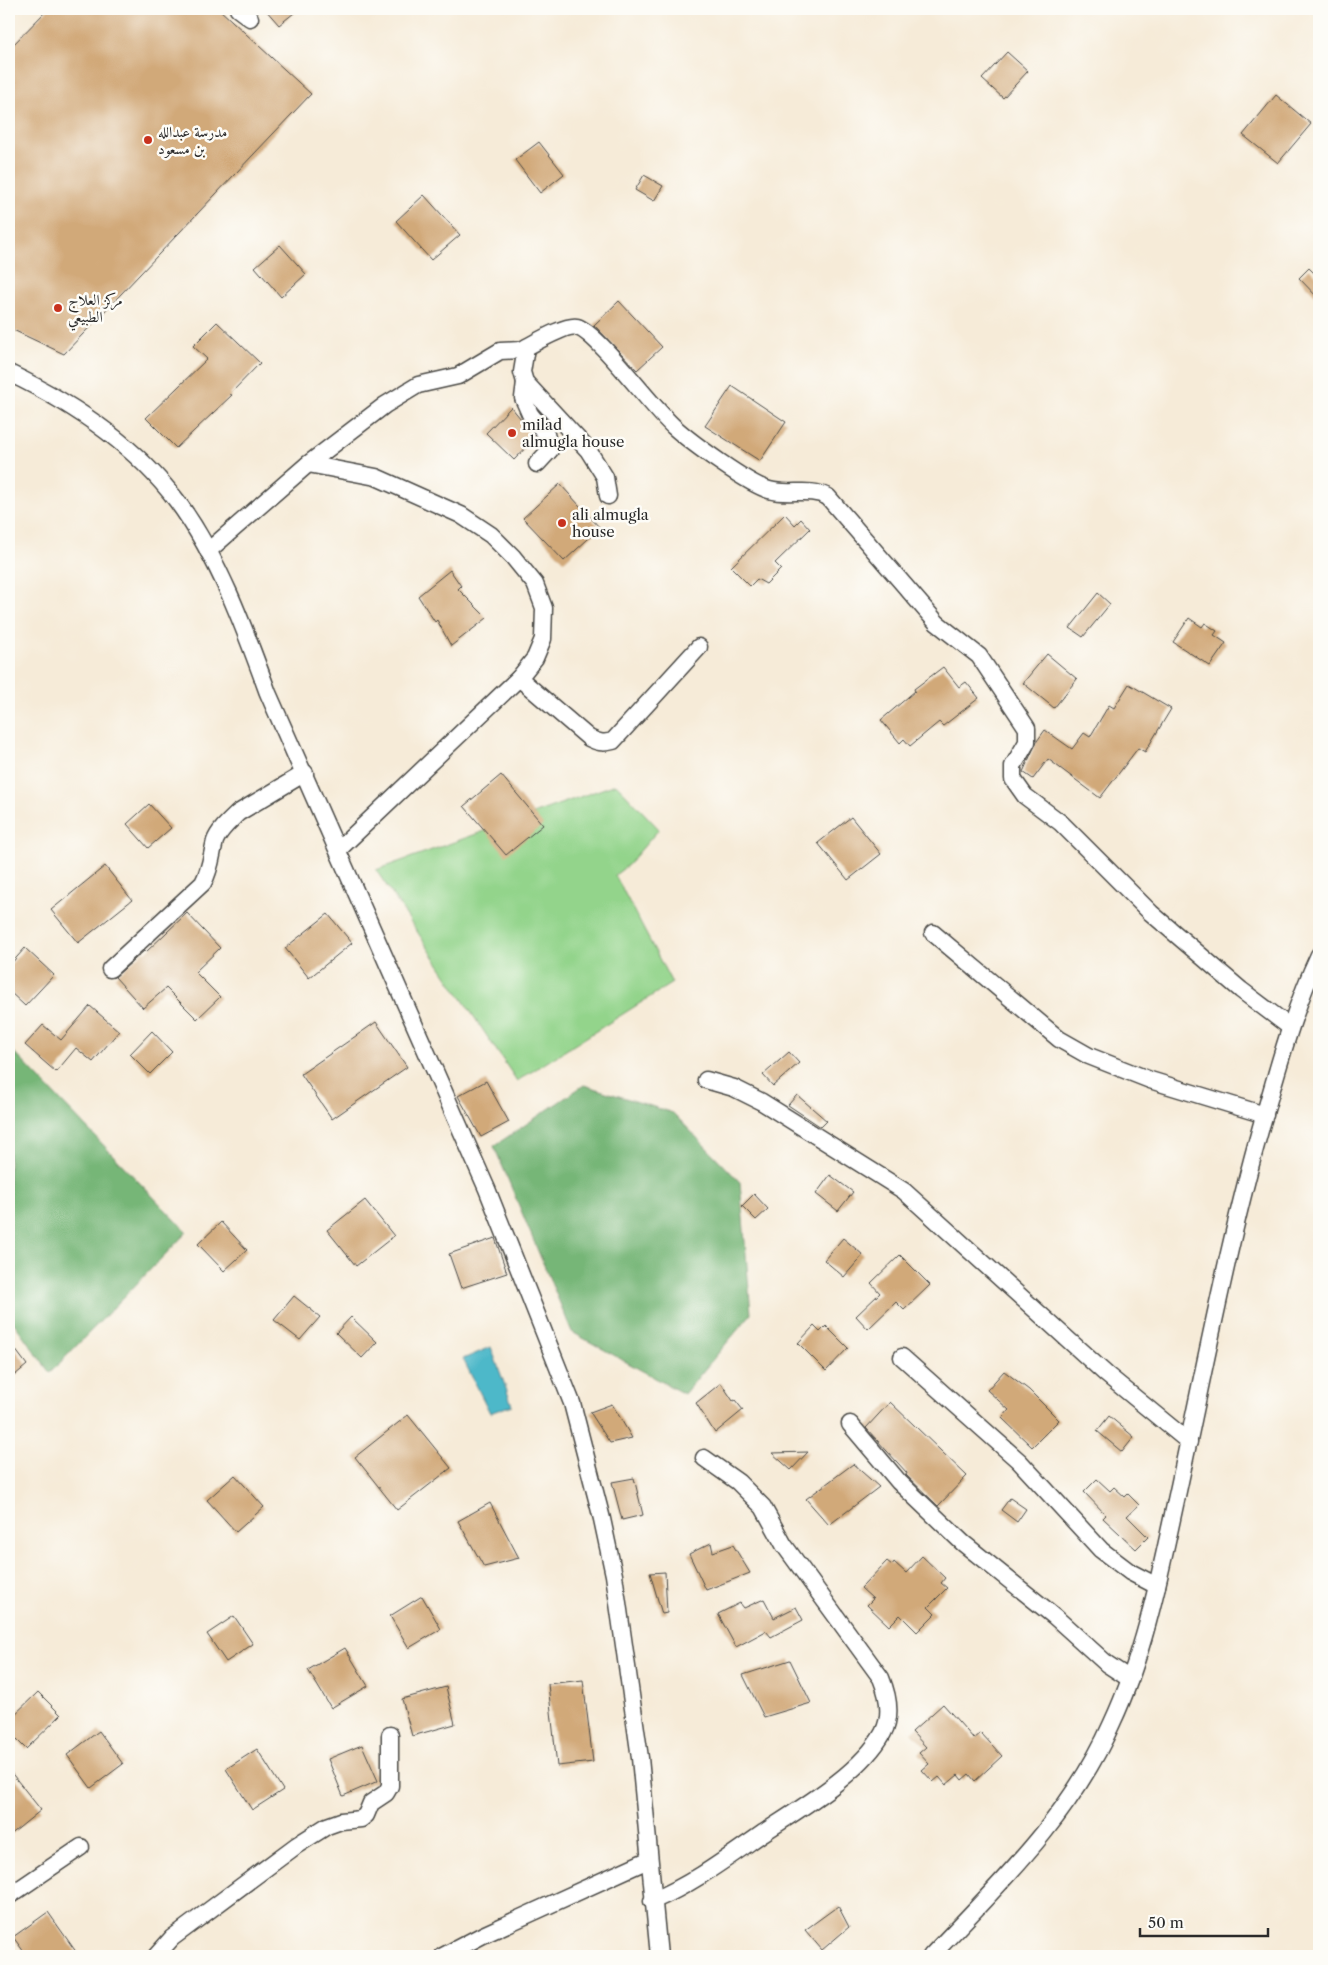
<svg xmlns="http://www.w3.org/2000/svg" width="1328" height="1965" viewBox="0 0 1328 1965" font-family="'Libre Caslon Text',Amiri,serif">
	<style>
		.green { fill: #93d48b; stroke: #5f805b }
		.forest { fill: #76b677; stroke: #507051 }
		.water { fill: #4db8c9; stroke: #3c727a }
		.building { fill: #d1a979 }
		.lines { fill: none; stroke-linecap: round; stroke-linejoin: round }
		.minor-casing { stroke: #494845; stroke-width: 19 }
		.minor { stroke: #fff; stroke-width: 16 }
		.poi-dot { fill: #c8321e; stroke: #fdfcf7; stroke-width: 2 }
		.labels { text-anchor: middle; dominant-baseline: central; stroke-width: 5; stroke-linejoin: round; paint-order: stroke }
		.poi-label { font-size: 15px; fill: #2b2b2b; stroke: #fdfcf7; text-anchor: start }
	</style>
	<rect width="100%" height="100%" fill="#fdfcf7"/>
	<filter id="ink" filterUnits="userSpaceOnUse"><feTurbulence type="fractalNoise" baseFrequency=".02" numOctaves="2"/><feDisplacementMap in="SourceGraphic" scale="10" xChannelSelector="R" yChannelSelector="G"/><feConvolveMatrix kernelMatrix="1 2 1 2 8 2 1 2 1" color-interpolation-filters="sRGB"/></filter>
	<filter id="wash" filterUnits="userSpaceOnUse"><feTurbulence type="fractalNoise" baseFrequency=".0096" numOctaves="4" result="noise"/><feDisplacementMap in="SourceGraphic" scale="20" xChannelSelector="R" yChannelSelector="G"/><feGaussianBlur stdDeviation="1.12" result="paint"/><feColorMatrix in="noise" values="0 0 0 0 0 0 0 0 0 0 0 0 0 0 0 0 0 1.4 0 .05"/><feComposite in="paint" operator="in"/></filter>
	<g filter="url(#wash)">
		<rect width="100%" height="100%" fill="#f6ebd8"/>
		<path class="green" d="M616,784L659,829L628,865L615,875L672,983L517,1081L376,870Z"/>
		<g class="forest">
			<path d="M9,1047L187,1232L50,1373L9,1316Z"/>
			<path d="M584,1085L673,1113L740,1182L751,1314L684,1394L572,1332L494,1146Z"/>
		</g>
		<path class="water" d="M491,1347L512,1405L490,1413L463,1359Z"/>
		<g id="blocks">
			<g class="building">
				<path d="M48,9H219L311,94L64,354L9,328V49Z"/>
				<path d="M265,9H299L279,25Z"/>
				<path d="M1007,52L1028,71L1003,98L982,79Z"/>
				<path d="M1276,95L1311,124L1278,163L1243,135Z"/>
				<path d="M539,142L564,174L540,193L515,160Z"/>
				<path d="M644,175L663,186L654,201L635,190Z"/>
				<path d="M424,195L460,235L431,260L396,221Z"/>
				<path d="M280,245L306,274L281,297L255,267Z"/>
				<path d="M1309,268L1319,278V299L1299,278Z"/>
				<path d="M619,301L662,347L637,370L594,325Z"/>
				<path d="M217,322L260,363L230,394L232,395L176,448L146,418L207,359L193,346Z"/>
				<path d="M732,386L786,422L760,461L705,426Z"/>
				<path d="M511,407L536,437L514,460L486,433Z"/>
				<path d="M560,484L600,528L564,561L523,518Z"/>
				<path d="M785,514L795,525L801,519L810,529L775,563L781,569L766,584L757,579L750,586L731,567Z"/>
				<path d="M450,570L461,586L458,589L487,618L451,646L437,620L435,622L418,596Z"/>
				<path d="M1098,593L1110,604L1083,637L1070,628Z"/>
				<path d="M1189,618L1202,627L1205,623L1217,631L1214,635L1226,643L1210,666L1173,642Z"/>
				<path d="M1047,654L1077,679L1054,708L1023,683Z"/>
				<path d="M943,667L959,687L966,682L979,698L943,726L939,722L910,746L904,739L900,743L881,720L915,691L914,689Z"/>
				<path d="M1129,684L1171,709L1145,752L1138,748L1100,798L1048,759L1033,779L1023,772L1037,741L1045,730L1072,749L1084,733L1090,737L1109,705L1114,708Z"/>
				<path d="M501,775L543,825L506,855L464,806Z"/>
				<path d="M149,804L171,828L148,848L127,824Z"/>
				<path d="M851,817L881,854L848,880L818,843Z"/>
				<path d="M105,866L132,900L78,943L51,910Z"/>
				<path d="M187,913L220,948L195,972L220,997L197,1019L166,988L143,1008L115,977L144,951L146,952Z"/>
				<path d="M328,914L352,943L309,978L285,948Z"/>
				<path d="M25,948L54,975L25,1006L9,991V966Z"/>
				<path d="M90,1006L119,1031L93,1062L76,1048L56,1072L25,1045L43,1025L61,1040Z"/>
				<path d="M376,1022L407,1067L332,1119L301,1074Z"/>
				<path d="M152,1031L172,1052L150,1074L130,1054Z"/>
				<path d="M789,1052L799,1063L773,1086L763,1075Z"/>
				<path d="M486,1081L509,1122L481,1137L458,1096Z"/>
				<path d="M797,1095L827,1121L821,1127L788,1105Z"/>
				<path d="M830,1175L853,1192L838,1211L816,1194Z"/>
				<path d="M754,1194L768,1209L756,1220L742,1206Z"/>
				<path d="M365,1200L394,1236L356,1266L327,1230Z"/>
				<path d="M221,1222L247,1250L224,1271L198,1244Z"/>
				<path d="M495,1238L507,1273L461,1288L449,1254Z"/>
				<path d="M843,1238L863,1255L844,1277L824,1260Z"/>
				<path d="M900,1255L930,1285L904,1310L896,1302L868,1329L856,1316L880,1293L871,1283Z"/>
				<path d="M294,1296L320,1317L300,1340L274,1320Z"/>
				<path d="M351,1317L377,1342L362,1358L336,1333Z"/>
				<path d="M814,1326L820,1332L826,1326L848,1348L826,1371L798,1343Z"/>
				<path d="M9,1341L27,1365L9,1380Z"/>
				<path d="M1004,1371L1029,1390L1059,1420L1032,1447L1002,1418L1009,1410L987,1390Z"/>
				<path d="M721,1383L733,1401L735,1400L743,1410L715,1433L696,1403Z"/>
				<path d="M890,1402L967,1476L938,1506L906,1475L907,1473L866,1428Z"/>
				<path d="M612,1404L632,1438L610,1443L590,1412Z"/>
				<path d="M408,1415L451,1468L397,1510L355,1457Z"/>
				<path d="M1109,1416L1134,1437L1122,1452L1097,1431Z"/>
				<path d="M808,1452L791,1470L772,1453Z"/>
				<path d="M853,1464L879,1487L829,1525L806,1499Z"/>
				<path d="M235,1475L264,1507L236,1532L207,1500Z"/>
				<path d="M634,1478L643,1515L622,1520L612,1482Z"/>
				<path d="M1097,1479L1110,1491L1114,1487L1125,1497L1128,1494L1139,1505L1127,1516L1148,1537L1136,1549L1103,1518L1106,1515L1084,1492Z"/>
				<path d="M1010,1498L1026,1509L1017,1522L1001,1510Z"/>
				<path d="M490,1503L519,1558L484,1567L458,1521Z"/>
				<path d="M711,1543L713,1552L733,1545L750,1573L706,1590L689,1554Z"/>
				<path d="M922,1556L945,1578L941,1583L947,1588L928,1607L935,1614L917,1632L900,1615L889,1626L867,1605L873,1599L861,1588L887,1561L892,1565L894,1562L906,1573Z"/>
				<path d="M665,1572L667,1613L662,1614L650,1573Z"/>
				<path d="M422,1596L441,1629L409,1648L390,1616Z"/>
				<path d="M764,1599L774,1618L796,1607L803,1620L771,1637L766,1631L736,1647L718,1614L740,1603L744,1608Z"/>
				<path d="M234,1616L253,1644L226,1662L207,1634Z"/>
				<path d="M345,1648L368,1686L331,1708L308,1670Z"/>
				<path d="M790,1660L811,1703L764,1717L743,1675Z"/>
				<path d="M583,1680L593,1762L557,1766L548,1684Z"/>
				<path d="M446,1687L455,1724L412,1736L402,1699Z"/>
				<path d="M38,1692L61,1715L26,1749L9,1732V1720Z"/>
				<path d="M943,1704L974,1739L981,1733L1002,1756L975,1781L969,1774L962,1780L958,1775L946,1785L939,1777L933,1782L922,1770L929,1764L919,1753L926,1747L912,1732Z"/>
				<path d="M99,1731L123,1764L91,1788L67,1755Z"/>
				<path d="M362,1745L378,1781L343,1796L328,1759Z"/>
				<path d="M257,1749L283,1790L252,1810L226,1769Z"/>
				<path d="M9,1770L41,1810L9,1836Z"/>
				<path d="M838,1906L849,1927L822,1950L805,1930Z"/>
				<path d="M48,1912L79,1956H27L13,1937Z"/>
			</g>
		</g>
	</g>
	<g filter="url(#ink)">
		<use href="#blocks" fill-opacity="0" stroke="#494845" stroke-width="1"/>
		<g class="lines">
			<g class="minor-casing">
				<g id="minor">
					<path d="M238,9L250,18"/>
					<path d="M521,350C533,344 566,324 577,327C598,333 652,408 674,427C692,443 748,484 769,490C789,496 809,487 828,497L937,623L979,656L1027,728V742L1013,766V779L1025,796L1061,823L1151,913L1241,990L1290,1027"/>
					<path d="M9,373C72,403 134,444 177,501C219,558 244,627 268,693L487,1189L572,1403L602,1519L614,1575L640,1758L659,1956"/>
					<path d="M525,382L523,398L530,414L546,434L550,450L537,464"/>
					<path d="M308,464L376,477L403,489L461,515L491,535L513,557L535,584L544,608L543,639L535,658L519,678L338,850"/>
					<path d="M208,551L308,464L385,405L418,385L458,376L500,351L521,350L525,354L522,372L525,382L588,450L605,477L608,496"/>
					<path d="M519,678L589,738C597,742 603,744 613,741L699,647"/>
					<path d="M933,933L1059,1039L1089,1056L1150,1080L1265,1115"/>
					<path d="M110,969L203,883C211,868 211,857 215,841C219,830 230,821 238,813L305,773"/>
					<path d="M706,1080L734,1088L762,1102L904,1191L1106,1374L1189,1442"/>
					<path d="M902,1357L1019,1461L1101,1550L1130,1572L1157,1586"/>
					<path d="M850,1424L899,1482L963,1543L1054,1616L1107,1664L1130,1679"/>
					<path d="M9,1896L81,1847"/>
					<path d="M652,1901C693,1884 727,1858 763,1833C801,1808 861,1773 883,1733C892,1716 888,1695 881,1678L784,1545L763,1507L738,1482L704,1458"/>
					<path d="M156,1956L172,1938L297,1845L327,1826L341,1821L361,1819L366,1815L371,1803L386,1793L390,1786V1735"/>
					<path d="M443,1956L483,1935L648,1860"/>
					<path d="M931,1956C999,1884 1071,1816 1112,1723C1146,1650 1161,1569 1178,1491C1206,1362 1230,1232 1267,1106C1282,1054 1296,1004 1319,955"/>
				</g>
			</g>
			<use href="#minor" class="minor"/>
		</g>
	</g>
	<g class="poi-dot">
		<circle cx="148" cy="140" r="5"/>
		<circle cx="58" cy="308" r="5"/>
		<circle cx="512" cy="433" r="5"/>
		<circle cx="562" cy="523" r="5"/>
	</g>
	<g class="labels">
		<g class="poi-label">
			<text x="158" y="131">مدرسة عبدالله<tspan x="158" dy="17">بن مسعود</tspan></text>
			<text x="68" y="299">مركز العلاج<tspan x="68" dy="17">الطبيعي</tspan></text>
			<text x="522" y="424">milad<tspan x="522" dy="17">almugla house</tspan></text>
			<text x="572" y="514">ali almugla<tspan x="572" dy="17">house</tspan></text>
		</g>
	</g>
	<rect width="1328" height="1965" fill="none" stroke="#fdfcf7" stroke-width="30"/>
	<path d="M1140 1928v8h128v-8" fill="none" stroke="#2b2b2b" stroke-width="2.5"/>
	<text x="1148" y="1928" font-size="15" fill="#2b2b2b" stroke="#fdfcf7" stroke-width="4" paint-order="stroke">50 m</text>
</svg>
